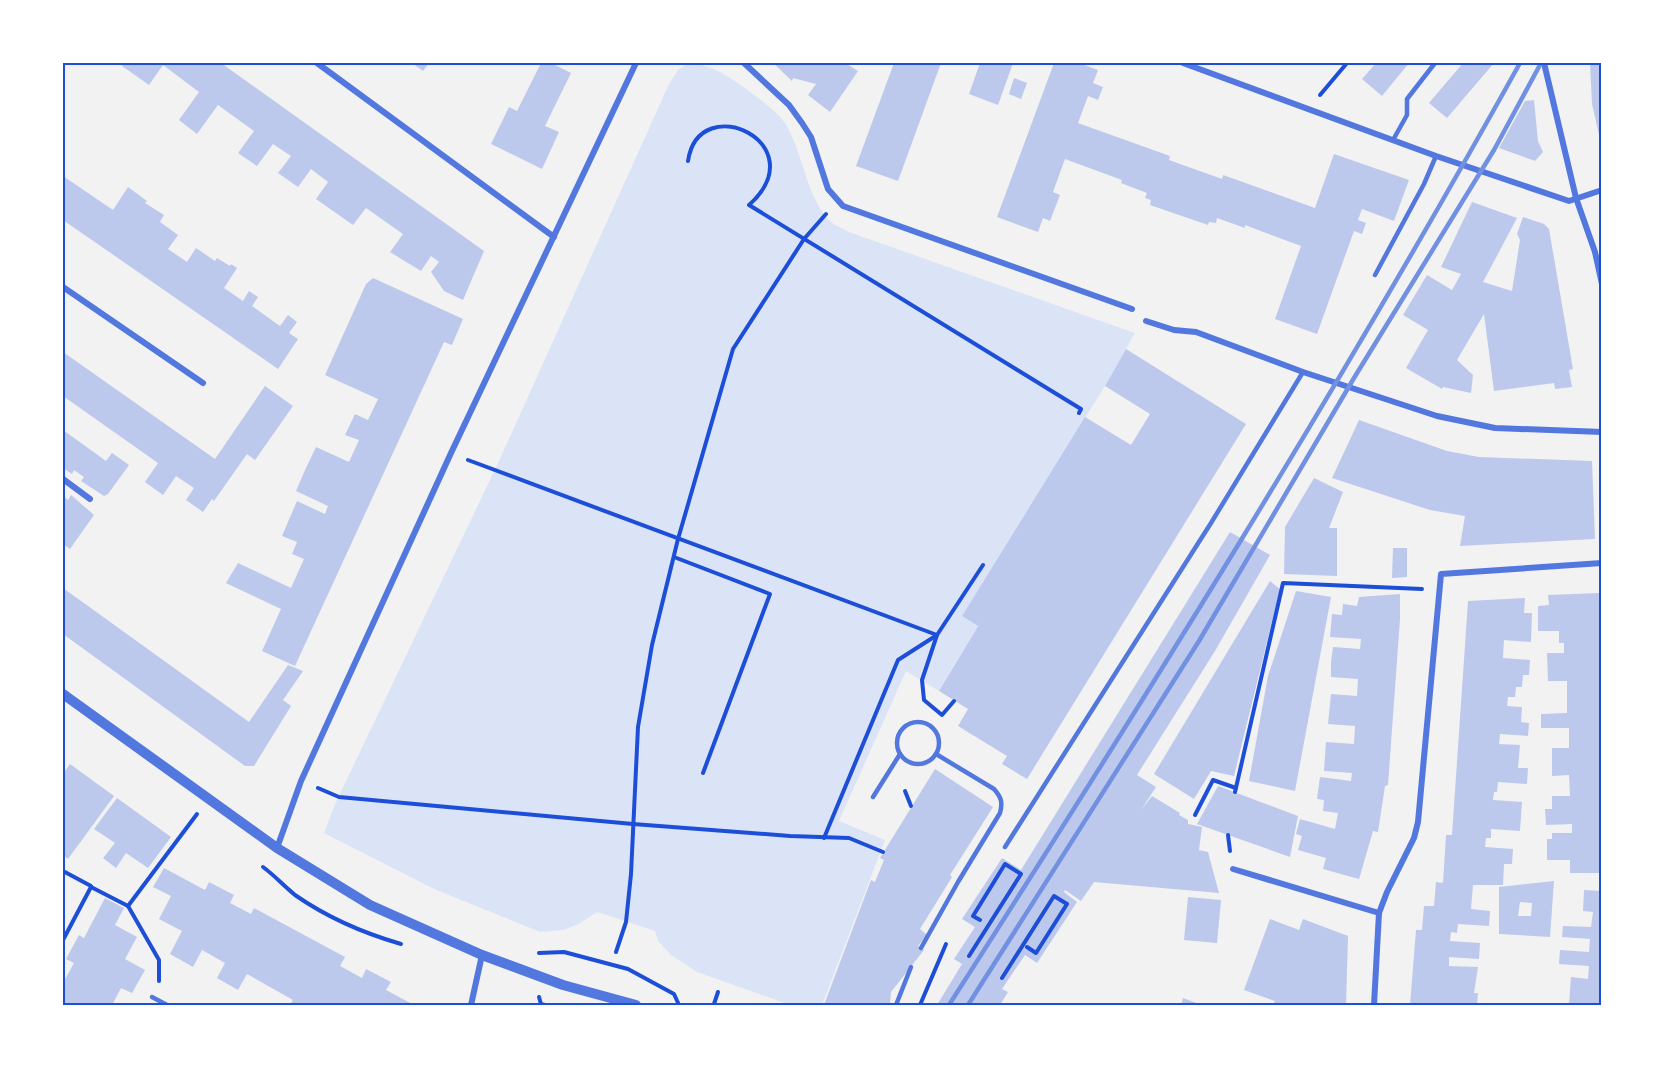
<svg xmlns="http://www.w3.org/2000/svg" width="1665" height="1068" viewBox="0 0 1665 1068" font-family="Arial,sans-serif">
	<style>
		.green { fill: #dbe4f7 }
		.building { fill: #bdc9ec; fill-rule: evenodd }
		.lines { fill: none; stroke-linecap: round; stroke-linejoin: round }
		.path { stroke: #1d4ed8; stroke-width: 4 }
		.service { stroke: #5277de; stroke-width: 4.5 }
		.minor { stroke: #5277de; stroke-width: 6 }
		.tertiary { stroke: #5277de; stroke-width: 10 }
		.rail { stroke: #7290e2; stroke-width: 4.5 }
		.neatline { fill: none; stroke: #1d4ed8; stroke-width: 2 }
	</style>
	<rect width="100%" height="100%" fill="#f2f2f2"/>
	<path class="green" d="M689,63C708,64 724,73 739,84C753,94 775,109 785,123C803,152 806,196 829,220C834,226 843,228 849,232L1135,333L1105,386L962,616L978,626L939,691L906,671L839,821L885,840L822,1005H790L697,972L671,955L658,941L655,931L597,912L579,924L563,930L540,932L434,889L324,833L336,802L499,461L669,84L678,70Z"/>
	<g class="building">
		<path d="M124,63H221L484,251L463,300L444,291L431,272L439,262L431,256L421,271L390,252L403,234L366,208L353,225L316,199L328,182L311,169L298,187L278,173L291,156L273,144L257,166L238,153L254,131L218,105L197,134L179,120L199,92L163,65L149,85L122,66Z"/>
		<path d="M412,63H429L423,71Z"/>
		<path d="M541,63H551L571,73L545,126L559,132L542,169L491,144L509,107L517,111Z"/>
		<path d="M773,63H845L858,71L830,112L808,95L816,84L793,78L792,81Z"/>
		<path d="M894,63H941L898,181L856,166Z"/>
		<path d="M980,63H1013L998,105L969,94Z"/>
		<path d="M1054,63H1079L1098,70L1093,83L1103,87L1098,100L1088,96L1078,123L1170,156L1169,160L1222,179L1223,175L1315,208L1334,154L1409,180L1394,221L1362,209L1358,220L1366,223L1362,234L1354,231L1317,334L1275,319L1301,246L1245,225V228L1217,218L1216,223L1209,222L1208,225L1150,205L1151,200L1145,198L1147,193L1121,183L1122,180L1065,159L1053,192L1060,195L1050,221L1043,218L1038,232L997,217Z"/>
		<path d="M1376,63H1409L1382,96L1362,79Z"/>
		<path d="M1463,63H1494L1447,118L1429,103Z"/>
		<path d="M1590,63H1602V148L1592,104Z"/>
		<path d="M1014,78L1027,83L1021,99L1009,94Z"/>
		<path d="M1534,100L1538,141L1543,152L1535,161L1499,148L1525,101Z"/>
		<path d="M63,176L113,210L128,187L147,201L145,203L164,215L160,222L178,235L168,249L187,262L196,248L215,261L217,258L230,266L231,264L237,268L224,288L243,301L249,291L258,297L252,306L280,326L288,315L297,322L289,333L298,339L278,369L63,220Z"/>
		<path d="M1472,202L1517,218L1483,282L1512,291L1520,240L1517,234L1523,217L1544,224L1549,229L1573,369L1569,370L1572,387L1555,389L1554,383L1494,391L1484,314L1457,360L1473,375L1471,393L1443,387L1442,389L1406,368L1428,330L1403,315L1427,275L1452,290L1461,274L1441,267Z"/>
		<path d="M373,278L463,319L452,345L444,342L295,666L262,651L281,609L226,583L238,563L291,588L304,559L292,554L297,542L282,536L297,501L325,514L328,506L296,491L305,470L316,447L349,462L359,440L345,435L355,414L368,420L378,399L325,375L366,284Z"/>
		<path d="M1126,349L1246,424L1027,779L1002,764L1007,756L958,726L968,709L939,691L983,618L978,626L962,616L1085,417L1131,445L1150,414L1105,386Z"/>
		<path d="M63,352L215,459L265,386L293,406L255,460L247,454L214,501L212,499L203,512L186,500L194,488L176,476L163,495L145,482L158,463L63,396Z"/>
		<path d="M1359,420L1447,451L1479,457L1592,461L1595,539L1460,546L1465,516L1430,510L1332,478Z"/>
		<path d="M63,430L106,461L112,453L129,465L108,494L104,496L81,481L84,477L74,470L72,474L63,468Z"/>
		<path d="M1314,478L1343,492L1329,528H1337V576L1284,574L1285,527Z"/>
		<path d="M71,495L94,515L70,549L63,544V534L65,531L63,529V496L68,500Z"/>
		<path d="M1230,532L1270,555L1215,651L1137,775L1156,787L1141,810L1152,796L1180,813L1179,815L1188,820V824L1202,827L1199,850L1208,852L1219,893L1094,882L1081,901L1065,890L1064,892L1077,902L1037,963L1025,955L1002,989L1008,992L1000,1005H937L962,964L954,959L975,927L962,919L1002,858L1021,870Z"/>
		<path d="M1393,548H1407V577L1392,578Z"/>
		<path d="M1270,581L1280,589L1234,776L1211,771L1194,799L1154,774Z"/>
		<path d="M63,588L249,722L288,665L303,671L283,700L291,706L254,766H245L63,634Z"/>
		<path d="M1296,591L1331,597L1295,791L1249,781L1268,676Z"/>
		<path d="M1599,593L1602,712V873H1570V860H1547V839H1552V833H1572V824L1546,825L1545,809H1552V796H1570L1569,775L1552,776V748H1569V728H1541V714L1567,713V681H1548L1547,653H1564V643H1559V631H1538V606L1549,605L1548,595Z"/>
		<path d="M1400,594V619L1388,785L1385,786L1378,832L1373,831L1359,879L1323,869L1326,858L1298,850L1302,836L1296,834L1300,819L1335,829L1338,813L1323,811L1324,800L1317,799L1320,777L1351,781L1352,773L1324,771L1326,742L1354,744L1355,726L1328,724L1331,694L1357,696L1358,679L1331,677V662L1333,647L1360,649L1361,639L1330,637L1332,614L1342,615L1343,604L1357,606L1359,597Z"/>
		<path d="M1525,598L1524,613H1532L1531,642L1504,640L1503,658L1530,660L1529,675H1523L1522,687H1516L1515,697H1508L1507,706L1522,707L1521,722L1529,723L1528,736L1500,734L1499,744L1520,745L1518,768H1528L1527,784L1498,782L1497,792H1494L1493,800L1522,802L1520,831L1491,829V838H1486L1485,847L1513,849L1512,864H1504L1503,885H1473L1471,909L1490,911L1489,926L1458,924L1457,933L1451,932L1450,941L1480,943L1479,959L1449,957V966L1478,967L1474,993H1478L1477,1005H1410L1416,930H1422L1424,906H1434L1436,882L1443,883L1446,835H1452L1468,601Z"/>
		<path d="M70,764L114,796L68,859L63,855V774Z"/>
		<path d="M935,769L993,807L950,875L952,877L920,929L927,935L918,946L924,950L891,992L890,1005H824L871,880L875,882L884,860L880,858Z"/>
		<path d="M1218,786L1298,816L1290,857L1197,824Z"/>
		<path d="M117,798L171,837L148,868L126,853L116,868L103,858L115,843L94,829Z"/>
		<path d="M164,868L205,890L209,882L234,895L230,903L251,914L254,908L345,957L340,966L362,978L366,969L391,982L386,990L414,1005H290L293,1000L247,974L238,990L217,978L225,963L202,950L193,967L170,954L182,931L159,919L171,896L153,887Z"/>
		<path d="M1554,881L1550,937L1499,934V887ZM1520,902L1532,903L1531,916H1518Z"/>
		<path d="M1584,890L1602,891V1005H1569L1571,977L1588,979L1589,966L1559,964L1560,950L1589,952L1590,939L1562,937L1563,926L1591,927L1593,912L1583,911Z"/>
		<path d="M1188,897L1221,900L1217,943L1184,940Z"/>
		<path d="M105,898L124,908L115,925L137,937L125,959L145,970L132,993L121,988L112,1005H63V983L74,963L66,959L79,935L84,938Z"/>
		<path d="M1270,919L1299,930L1303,919L1348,936L1346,1005H1273L1275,1001L1244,990Z"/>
		<path d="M1183,998L1202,1005H1181Z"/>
	</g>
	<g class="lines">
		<g class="path">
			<path d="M1320,95L1347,63"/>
			<path d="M688,161C699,88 817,144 749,205L1081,409L1079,413"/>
			<path d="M468,460L937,635L922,680L924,700L942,715L954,701"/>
			<path d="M674,557L770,594L703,773"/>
			<path d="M318,788L339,797L633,824L790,836L849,838L883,852"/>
			<path d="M905,791L911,806"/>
			<path d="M1235,792L1283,583L1422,589"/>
			<path d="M1195,815L1213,780L1236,788"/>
			<path d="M1228,835L1230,851"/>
			<path d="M824,838L898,660L937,635L983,565"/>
			<path d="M263,867C274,875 284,886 295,895C328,918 363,933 401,944"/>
			<path d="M63,871L91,886"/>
			<path d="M128,906L159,960V981"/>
			<path d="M63,940L91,887L128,906L197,814"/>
			<path d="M616,952L626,922L631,874L638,727L652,645L678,539L733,349L804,239L826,214"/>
			<path d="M539,953L564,952L628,969L674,994L679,1005"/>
			<path d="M969,956L1021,874L1005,864L973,916L980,920"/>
			<path d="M1002,978L1054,896L1067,904L1036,953L1027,947"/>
			<path d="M539,997L541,1004L545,1005"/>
			<path d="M714,1004L718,992"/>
			<path d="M920,1005L946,944"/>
		</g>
		<g class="service">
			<path d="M1393,140L1407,115V99L1435,63"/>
			<path d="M1375,275L1424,184L1436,156"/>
			<circle cx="918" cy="743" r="21"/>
			<path d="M873,797L900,754"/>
			<path d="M1005,847L1211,523L1303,372"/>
			<path d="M921,948L958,882L1000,813C1003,802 1001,797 994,789L936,754"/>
			<path d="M152,997L167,1005"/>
			<path d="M896,1005L911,967"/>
		</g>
		<g class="minor">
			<path d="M317,63L554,237"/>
			<path d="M744,63L789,105L802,123L811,137L828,189L843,206L1132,309"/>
			<path d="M1183,63L1436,156L1569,201L1602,190"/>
			<path d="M1544,63L1576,198L1595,252L1602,284"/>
			<path d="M63,287L203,383"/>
			<path d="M1146,321L1174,330L1196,332L1303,372L1437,416L1495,428L1602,432"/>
			<path d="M63,479L90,499"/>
			<path d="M277,848L301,781L451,453L636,63"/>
			<path d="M1233,869L1379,913"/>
			<path d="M471,1005L482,955"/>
			<path d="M1374,1005L1379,913L1387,892L1414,838L1418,822L1441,574L1602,563"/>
		</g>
		<path class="tertiary" d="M63,694L277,848L370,905L482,955L563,985L636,1005"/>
		<g class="rail">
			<path d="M949,1005C1147,696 1342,384 1520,63"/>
			<path d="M968,1005L1199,641L1354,378L1494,150L1541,63"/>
		</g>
	</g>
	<rect width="1665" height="1068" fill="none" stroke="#ffffff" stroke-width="129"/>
	<rect x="64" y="64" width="1536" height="940" class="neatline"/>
</svg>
